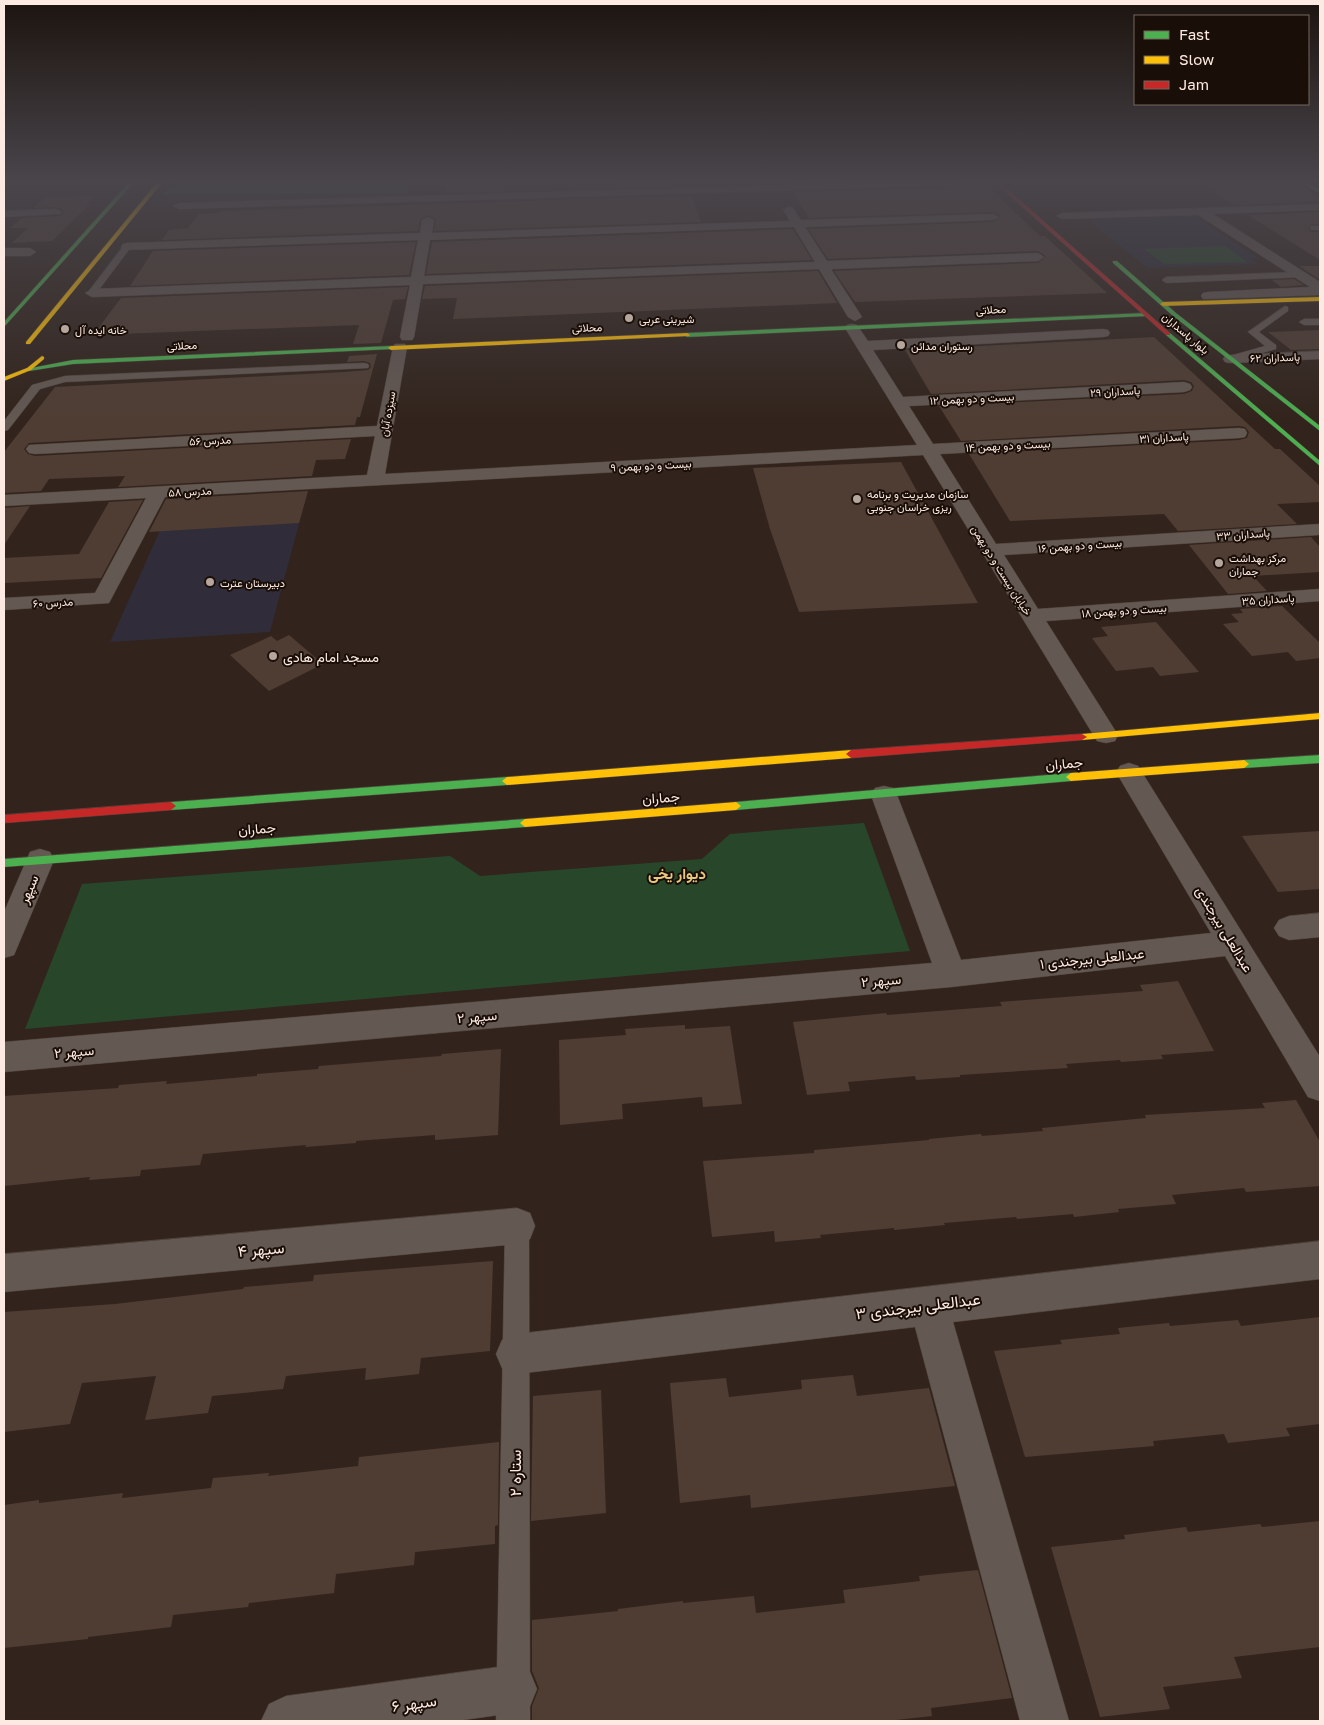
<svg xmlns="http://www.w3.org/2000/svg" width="1324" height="1725" viewBox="0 0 1324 1725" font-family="'Golos Text',Vazirmatn,sans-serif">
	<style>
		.education { fill: #302c39 }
		.green { fill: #28472a }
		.forest { fill: #2d5c33 }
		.building { fill: #4f3d33 }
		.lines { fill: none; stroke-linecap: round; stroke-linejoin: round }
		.lane-casing { stroke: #4f423c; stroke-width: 1 }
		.street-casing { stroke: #4f423c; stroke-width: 1 }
		.fast-casing { stroke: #4f423c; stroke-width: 1 }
		.slow-casing { stroke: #4f423c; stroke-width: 1 }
		.jam-casing { stroke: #4f423c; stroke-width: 1 }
		.lane { fill: #635852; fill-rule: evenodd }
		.street { fill: #635852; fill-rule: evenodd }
		.fast { fill: #4caf50; fill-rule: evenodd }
		.slow { fill: #ffc107; fill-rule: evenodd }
		.jam { fill: #c62828; fill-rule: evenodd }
		.poi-dot { fill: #b6a59d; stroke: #1a0e08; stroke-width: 2 }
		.labels { text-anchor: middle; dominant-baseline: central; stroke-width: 4; stroke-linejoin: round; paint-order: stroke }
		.far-street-label { font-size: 11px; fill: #fdeae2; stroke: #1a0e08 }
		.far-poi-label { font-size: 11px; fill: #fdeae2; stroke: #1a0e08; text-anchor: start }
		.poi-label { font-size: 14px; fill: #fdeae2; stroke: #1a0e08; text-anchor: start }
		.street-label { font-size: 14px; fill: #fdeae2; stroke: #1a0e08 }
		.neighbourhood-label { font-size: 15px; font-weight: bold; fill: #e7ca7f; stroke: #1a0e08 }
		.near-street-label { font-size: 16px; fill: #fdeae2; stroke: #1a0e08 }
	</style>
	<rect width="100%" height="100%" fill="#32241c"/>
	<g class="education">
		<path d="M1194,216L1258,258L1250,259L1259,264L1148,268L1090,222L1095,219Z"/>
		<path d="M307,494L270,632L110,642L173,501Z"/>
	</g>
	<g class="green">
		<path d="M1225,246L1247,262L1164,264L1144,249Z"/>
		<path d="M864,823L910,951L25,1029L82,884L450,856L480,876L702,859L730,834Z"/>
	</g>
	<path class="forest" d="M176,179H411L407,193L163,194Z"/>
	<g class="building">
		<path d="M615,179H670L672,187L617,188Z"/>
		<path d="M786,179H913L788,183Z"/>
		<path d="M1192,179H1289L1320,197V202L1233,205Z"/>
		<path d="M504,183L503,192L444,193L446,184Z"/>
		<path d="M985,184L1040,236H1045L1107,293L855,302L834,271L1038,263L1046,256L1038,251L828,259L808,229L993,222L1001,216L993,212L809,218L793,192L960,187L962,185Z"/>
		<path d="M95,196L87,204H90L52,241L12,243L28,228H10L22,218L60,216L63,213V210L56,207L33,208L45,197Z"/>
		<path d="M675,196V197H692L701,222L434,231L436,219L427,215L420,220L418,231L162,240L169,230L188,228L199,214L218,213L220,211Z"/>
		<path d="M1320,212V224L1310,225L1309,230L1311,232H1320V260L1248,215Z"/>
		<path d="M793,229L812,260L426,274L432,242Z"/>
		<path d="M416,242L409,275L130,286L153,251Z"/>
		<path d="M1299,266H1320V280Z"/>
		<path d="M818,271L837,303L453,319L457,298L422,299L425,286Z"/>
		<path d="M1294,279L1304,285L1281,287L1272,280Z"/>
		<path d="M408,287L405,299L393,300L381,343L353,344L359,325L93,335L121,298Z"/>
		<path d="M1320,330V349L1291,350L1268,332Z"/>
		<path d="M1154,337L1275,449H1280L1320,486V502L1277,504L1297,524L1178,531L1164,514L1010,521L969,454L1239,440L1247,438L1249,432L1245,427L1239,426L961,441L939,406L1184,394L1192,391L1194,386L1191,382L1184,380L931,394L905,350Z"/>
		<path d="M377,354L360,417H357L355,425L29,443L24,449L28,454L35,456L351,439L345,459L316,460L312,476L118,487L125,476L49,479L41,491L4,493V452L55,387L344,372L368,370L371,367L370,363L364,361L347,362L349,356Z"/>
		<path d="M901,462L978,603L799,612L770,529L753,468Z"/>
		<path d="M308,491L299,523L149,532L166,499Z"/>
		<path d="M143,500L101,578L4,583V558L79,554L109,502Z"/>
		<path d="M30,506L4,545V508Z"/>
		<path d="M1311,537L1320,547V572L1253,576L1267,591L1228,594L1189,545Z"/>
		<path d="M1282,606L1320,643V658L1296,661L1288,652L1252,656L1223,624L1239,622L1231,614L1243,613L1240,609Z"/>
		<path d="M1156,622L1199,672L1160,676L1153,667L1116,671L1092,638L1108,636L1101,627Z"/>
		<path d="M289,635L323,664L269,691L230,655L271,636L277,641Z"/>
		<path d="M1320,831V889L1278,892L1242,836Z"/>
		<path d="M1178,981L1214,1051L1161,1055L1163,1059L1121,1062L1120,1060L1066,1064L1068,1068L960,1075V1077L916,1080L915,1076L848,1082L850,1091L807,1095L793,1022L886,1013L887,1015L1002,1006L1000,1002L1143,991L1140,985Z"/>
		<path d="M685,1025V1029L730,1026L742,1104L703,1107L702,1097L622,1104L623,1119L560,1125L559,1040L626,1035L625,1029Z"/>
		<path d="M501,1049L498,1135L435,1140V1135L356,1141V1143L305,1147L306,1145L203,1154L200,1165L141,1170L140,1176L89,1180L90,1177L4,1186V1096L118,1088L119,1085L167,1081L166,1084L257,1076V1074L318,1069L319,1066L441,1056L442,1054Z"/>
		<path d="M1296,1100L1320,1142V1186L1246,1192L1244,1188L1172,1195L1176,1204L1118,1209L1119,1212L1074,1217L1073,1214L1017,1219L1016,1217L944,1223L945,1225L894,1230V1228L820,1235L821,1238L775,1242L774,1231L712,1237L703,1161L814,1153V1150L929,1140V1139L981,1134L982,1136L1043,1131L1042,1128L1146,1118L1145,1115L1265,1108L1262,1103Z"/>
		<path d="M493,1261L490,1351L421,1358L419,1374L365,1380L366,1368L286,1376L283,1389L212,1396L208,1413L145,1420L156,1376L82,1383L70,1424L4,1432V1312L115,1304L243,1289L244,1287L313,1281L314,1275Z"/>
		<path d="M1320,1317V1424L1286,1428L1290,1436L1228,1443L1224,1434L1153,1441L1154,1446L1025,1457L994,1351L1062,1344L1060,1340L1120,1334L1118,1328L1169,1323L1170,1326L1238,1320L1241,1326Z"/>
		<path d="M853,1375L857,1396L929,1388L955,1486L751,1508L750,1495L680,1503L670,1383L726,1378L729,1397L802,1389L801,1380Z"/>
		<path d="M601,1390L606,1513L531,1521L533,1396Z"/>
		<path d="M499,1442L498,1525L495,1526V1544L415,1552L414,1565L336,1574L334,1593L249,1603L248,1607L173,1615L171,1627L88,1637V1639L4,1648V1505L39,1500V1503L123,1493L122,1498L211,1488L213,1478L269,1473L268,1476L358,1466L359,1457Z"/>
		<path d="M1320,1521V1647L1234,1657L1242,1678L1163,1687L1170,1709L1100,1717L1051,1547L1125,1539L1124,1535L1186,1527L1188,1532L1260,1524L1262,1527Z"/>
		<path d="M978,1570L1012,1698L931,1708L932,1716L887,1721H532V1706L539,1688L532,1671V1620L618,1611V1609L683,1601V1603L754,1596L756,1613L845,1603L843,1590L920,1581L919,1576Z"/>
	</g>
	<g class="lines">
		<g class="lane-casing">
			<g id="lane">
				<rect x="1311" y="226" width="9" height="4"/>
				<path d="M124,245L131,247L95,295H89V291Z"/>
				<path d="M1300,272L1304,275L1303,277L1166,283L1162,280L1166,277Z"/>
				<path d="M1285,306L1288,307V311L1259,332L1276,345V349L1230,362L1226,361V357L1265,346L1248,332Z"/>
				<path d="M1320,319V325H1304L1299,322L1304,319Z"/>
				<path d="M364,363L368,364L369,366L368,368L65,382L40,389L8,430L4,431V421L32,385L65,376Z"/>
				<path d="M517,1214L526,1217L529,1226L530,1721H496L505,1226L508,1217Z"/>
			</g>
		</g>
		<g class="street-casing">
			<g id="street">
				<path d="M4,179H86L81,182L4,185Z"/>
				<path d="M956,180L960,181L961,183L960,185L179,209L173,206L179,203Z"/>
				<path d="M1320,204V210L1213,214L1320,282V295L1203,299L1201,296L1203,293L1208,292L1310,287L1198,215L1062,219L1056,216L1062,213Z"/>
				<path d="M789,207L793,208L801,220L993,214L999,217L993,220L805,227L827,261L1038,253L1044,257L1038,261L831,269L862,317L855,321L848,317L819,269L423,284L414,337L412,340H402L400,337L410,285L92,297L85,293L92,289L411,277L418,240L123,250L121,247L123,244L127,243L420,233L422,220L428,217L434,220L432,233L790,221L783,210ZM794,227L815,262L424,276L430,240Z"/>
				<path d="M56,209L62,212L60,214L4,217V211Z"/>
				<path d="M4,248H30L36,252L30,256H4Z"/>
				<path d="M852,324L857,325L868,341L1103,329L1108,330L1110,333L1108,336L1103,337L873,350L903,397L1184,382L1190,384L1192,387L1190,390L1184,392L909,406L933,444L1239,428L1245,429L1247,433L1245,437L1239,438L940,454L996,544L1320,524V534L1318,535L1004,555L1038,609L1320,589V601L1046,621L1118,735L1115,741L1106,743L1097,741L923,455L165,497L109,603L4,610V598L95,593L146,498L4,506V495L367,475L375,436L35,454L29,453L26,449L29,445L377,426L393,347L395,344H405L407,347L385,474L917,445L845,328L847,325Z"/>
				<path d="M1320,351V359L1230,363L1225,362L1223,359L1225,356L1230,355Z"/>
				<path d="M1129,763L1138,766L1320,1057V1101L1308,1097L1225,956L951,987L4,1072V1042L932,963L871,795L875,788L884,786L893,788L897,795L961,960L1211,933L1116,772L1120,766Z"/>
				<path d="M40,849L50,852L54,860L14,955L4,958V912L30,852Z"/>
				<path d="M1320,913V937L1289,940L1279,936L1274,928L1279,920L1289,916Z"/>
				<path d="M517,1208L530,1213L535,1226L530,1239L517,1244L4,1292V1254Z"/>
				<path d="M1320,1241V1279L953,1322L1069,1721H1020L915,1327L516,1374L502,1368L496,1354L502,1340L516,1334Z"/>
				<path d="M513,1665L530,1672L537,1689L530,1706L513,1713L456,1721H261L269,1704L286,1696Z"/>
			</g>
		</g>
		<g class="fast-casing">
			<g id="fast">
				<path d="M132,179H137L4,327V322Z"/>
				<path d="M1294,179H1300L1320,190V193Z"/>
				<path d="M1113,261H1117L1176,313L1320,426V431L1172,315L1113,263Z"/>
				<path d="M1146,313L1148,316L687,337L684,335L687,333Z"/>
				<path d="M1166,333H1170L1320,461V466L1166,335Z"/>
				<path d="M391,346L393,347V349L73,364L29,371L26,369L73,360Z"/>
				<path d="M1320,755V763L1244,768L1239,764L1244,760Z"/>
				<path d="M1071,773L1076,777L1071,781L736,810L731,806L736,802Z"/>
				<path d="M507,777L512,781L507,785L171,810L166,806L171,802Z"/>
				<path d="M525,819L530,823L525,827L4,867V859Z"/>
			</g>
		</g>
		<g class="slow-casing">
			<g id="slow">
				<path d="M160,179H165L30,344H26V342Z"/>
				<path d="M1320,297V301L1163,306L1160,304L1163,302Z"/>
				<path d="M687,333L690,335L689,336L391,350L388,348L391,346Z"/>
				<path d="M42,356L44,357V359L31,370L4,381V377L27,368Z"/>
				<path d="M1320,713V719L1082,740L1077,737L1082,734Z"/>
				<path d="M851,750L856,754L851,758L507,785L502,781L507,777Z"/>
				<path d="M1244,760L1249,764L1244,768L1071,781L1066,777L1071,773Z"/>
				<path d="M736,802L741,806L736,810L525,827L520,823L525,819Z"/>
			</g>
		</g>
		<g class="jam-casing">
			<g id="jam">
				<path d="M996,179L1170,333V335H1166L991,179Z"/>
				<path d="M1082,734L1087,737L1082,740L851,758L846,754L851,750Z"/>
				<path d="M171,802L176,806L171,810L4,823V815Z"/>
			</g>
		</g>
		<use href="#lane" class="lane"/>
		<use href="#street" class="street"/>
		<use href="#fast" class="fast"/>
		<use href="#slow" class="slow"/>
		<use href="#jam" class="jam"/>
	</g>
	<linearGradient id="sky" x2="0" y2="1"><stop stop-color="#1c140f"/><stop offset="0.43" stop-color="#49454b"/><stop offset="1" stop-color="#49454b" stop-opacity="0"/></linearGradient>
	<rect width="1324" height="421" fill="url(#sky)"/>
	<g class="poi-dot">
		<circle cx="629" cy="318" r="5"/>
		<circle cx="65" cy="329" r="5"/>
		<circle cx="901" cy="345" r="5"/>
		<circle cx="857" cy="499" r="5"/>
		<circle cx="1219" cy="563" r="5"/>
		<circle cx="210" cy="582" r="5"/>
		<circle cx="273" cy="656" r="5"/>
	</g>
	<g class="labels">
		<g class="far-street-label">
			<text transform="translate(991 309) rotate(-3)">محلاتی</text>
			<text transform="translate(587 327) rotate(-2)">محلاتی</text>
			<text transform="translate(1186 333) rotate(40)">بلوار پاسداران</text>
			<text transform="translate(182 345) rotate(-3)">محلاتی</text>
			<text transform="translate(1275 357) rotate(-2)">پاسداران ۶۲</text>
			<text transform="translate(1115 391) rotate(-3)">پاسداران ۲۹</text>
			<text transform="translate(972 398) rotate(-3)">بیست و دو بهمن ۱۲</text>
			<text transform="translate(387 414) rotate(-80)">سیزده آبان</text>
			<text transform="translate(1164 437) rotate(-3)">پاسداران ۳۱</text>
			<text transform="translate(210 440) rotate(-3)">مدرس ۵۶</text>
			<text transform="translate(1008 445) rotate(-3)">بیست و دو بهمن ۱۴</text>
			<text transform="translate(651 465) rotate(-3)">بیست و دو بهمن ۹</text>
			<text transform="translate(190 491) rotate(-3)">مدرس ۵۸</text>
			<text transform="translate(1243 534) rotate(-4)">پاسداران ۳۳</text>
			<text transform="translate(1080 545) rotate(-4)">بیست و دو بهمن ۱۶</text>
			<text transform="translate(1002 570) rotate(58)">خیابان بیست و دو بهمن</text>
			<text transform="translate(1268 599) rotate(-4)">پاسداران ۳۵</text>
			<text transform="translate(53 602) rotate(-3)">مدرس ۶۰</text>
			<text transform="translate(1124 610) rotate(-4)">بیست و دو بهمن ۱۸</text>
		</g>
		<g class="far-poi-label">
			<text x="639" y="318">شیرینی عربی</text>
			<text x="75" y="329">خانه ایده آل</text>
			<text x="911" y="345">رستوران مدائن</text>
			<text x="867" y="493">سازمان مدیریت و برنامه<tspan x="867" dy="13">ریزی خراسان جنوبی</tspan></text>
			<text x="1229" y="557">مرکز بهداشت<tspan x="1229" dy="13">جماران</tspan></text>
			<text x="220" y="582">دبیرستان عترت</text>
		</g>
		<g class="poi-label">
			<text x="283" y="656">مسجد امام هادی</text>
		</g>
		<g class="street-label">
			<text transform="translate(1064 763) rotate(-5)">جماران</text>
			<text transform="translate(661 797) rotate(-4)">جماران</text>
			<text transform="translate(257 828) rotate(-4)">جماران</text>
			<text transform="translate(28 889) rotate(-67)">سپهر</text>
			<text transform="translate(1225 929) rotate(59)">عبدالعلی بیرجندی</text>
			<text transform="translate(1092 958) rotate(-6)">عبدالعلی بیرجندی ۱</text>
			<text transform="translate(881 980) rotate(-5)">سپهر ۲</text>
			<text transform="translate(477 1016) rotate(-5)">سپهر ۲</text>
			<text transform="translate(74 1051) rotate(-5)">سپهر ۲</text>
		</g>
		<g class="neighbourhood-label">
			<text x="677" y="873">دیوار یخی</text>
		</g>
		<g class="near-street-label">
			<text transform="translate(261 1249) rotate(-5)">سپهر ۴</text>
			<text transform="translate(918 1306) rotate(-7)">عبدالعلی بیرجندی ۳</text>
			<text transform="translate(515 1473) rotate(-90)">ستاره ۲</text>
			<text transform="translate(414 1703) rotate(-8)">سپهر ۶</text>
		</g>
	</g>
	<rect width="1324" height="1725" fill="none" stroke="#fdeae2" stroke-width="10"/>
	<rect x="1134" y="15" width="175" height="90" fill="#1a0e08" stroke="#75665f"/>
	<rect x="1144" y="31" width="25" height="8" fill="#4caf50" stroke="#75665f"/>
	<text x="1179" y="40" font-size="15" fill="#fdeae2">Fast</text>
	<rect x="1144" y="56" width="25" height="8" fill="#ffc107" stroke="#75665f"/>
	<text x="1179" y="65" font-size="15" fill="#fdeae2">Slow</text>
	<rect x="1144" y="81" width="25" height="8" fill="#c62828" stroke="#75665f"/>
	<text x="1179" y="90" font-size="15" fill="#fdeae2">Jam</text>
</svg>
